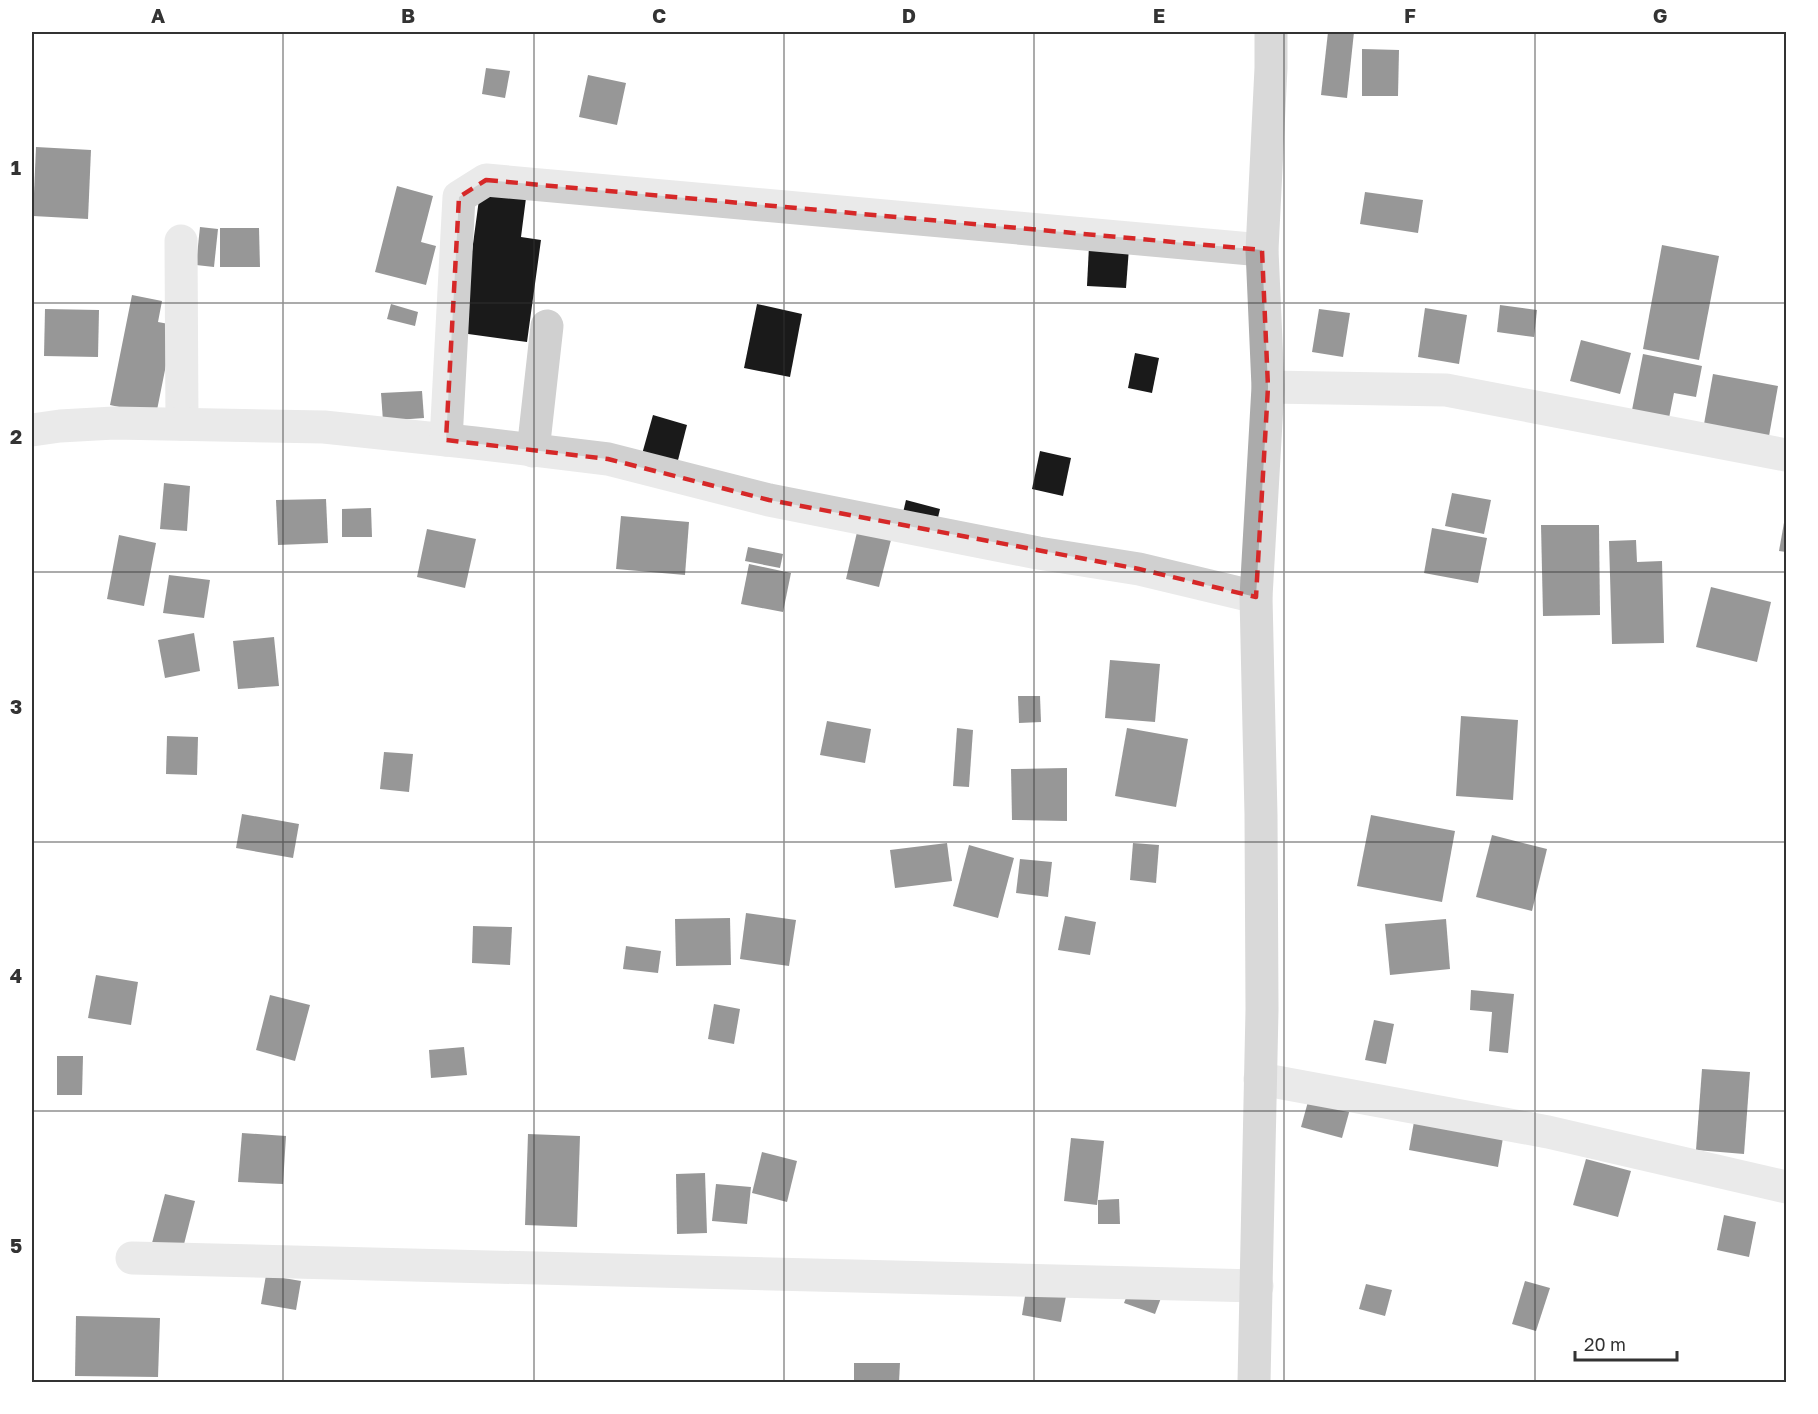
<svg xmlns="http://www.w3.org/2000/svg" width="1818" height="1414" viewBox="0 0 1818 1414" font-family="'Golos Text',sans-serif">
	<style>
		.building { fill: #1a1a1a }
		.lines { fill: none; stroke-linecap: round; stroke-linejoin: round }
		.minor { stroke: #d0d0d0; stroke-width: 33 }
		.major { stroke: #ababab; stroke-width: 33 }
		.marked { fill: none; stroke: #d62828; stroke-width: 4.5; stroke-dasharray: 12 8; stroke-linejoin: round }
		.grid { fill: none; stroke: #333; stroke-width: 1.5; stroke-opacity: 0.55 }
		.neatline { fill: none; stroke: #333; stroke-width: 2 }
		.grid-label { font-size: 20px; text-anchor: middle; font-weight: bold; fill: #333 }
	</style>
	<rect width="100%" height="100%" fill="#fff"/>
	<g class="building">
		<path d="M1328,32H1354L1347,98L1321,95Z"/>
		<path d="M1362,49L1399,50L1398,96H1362Z"/>
		<path d="M486,68L510,71L505,98L482,94Z"/>
		<path d="M588,75L626,83L617,125L579,117Z"/>
		<path d="M36,147L91,150L88,219L33,216Z"/>
		<path d="M397,186L433,196L421,242L436,246L426,285L375,272Z"/>
		<path d="M480,192L526,198L521,237L541,240L527,342L461,333Z"/>
		<path d="M1365,192L1423,200L1418,233L1360,224Z"/>
		<path d="M200,227L218,229L214,267L196,265Z"/>
		<path d="M220,228H259L260,267H220Z"/>
		<path d="M1662,245L1719,256L1699,360L1643,349Z"/>
		<path d="M1089,246L1129,248L1126,288L1087,286Z"/>
		<path d="M132,295L162,301L158,322L174,325L156,415L110,405Z"/>
		<path d="M391,304L418,312L415,326L387,319Z"/>
		<path d="M757,304L802,314L790,377L744,368Z"/>
		<path d="M1500,305L1537,310L1534,337L1497,332Z"/>
		<path d="M1425,308L1467,315L1459,364L1418,357Z"/>
		<path d="M45,309L99,310L98,357L44,356Z"/>
		<path d="M1319,309L1350,313L1343,357L1312,352Z"/>
		<path d="M1581,340L1631,353L1620,394L1570,381Z"/>
		<path d="M1135,353L1159,358L1152,393L1128,388Z"/>
		<path d="M1643,354L1702,366L1696,397L1674,393L1669,418L1632,410Z"/>
		<path d="M1713,374L1778,386L1769,436L1704,424Z"/>
		<path d="M422,391L424,418L383,421L381,393Z"/>
		<path d="M653,415L687,425L677,464L642,454Z"/>
		<path d="M1040,451L1071,458L1063,496L1032,489Z"/>
		<path d="M164,483L190,486L187,531L160,529Z"/>
		<path d="M1452,493L1491,500L1484,534L1445,526Z"/>
		<path d="M326,499L328,543L278,545L276,500Z"/>
		<path d="M906,500L940,509L936,526L902,517Z"/>
		<path d="M371,508L372,537H342V509Z"/>
		<path d="M621,516L689,522L685,575L616,569Z"/>
		<path d="M1785,517H1786V552L1779,551Z"/>
		<path d="M1541,525H1599L1600,615L1543,616Z"/>
		<path d="M858,528L892,536L879,587L846,579Z"/>
		<path d="M1432,528L1487,538L1478,583L1424,573Z"/>
		<path d="M427,529L476,539L465,588L417,577Z"/>
		<path d="M119,535L156,543L144,606L107,599Z"/>
		<path d="M1636,540L1637,562L1662,561L1664,643L1612,644L1609,541Z"/>
		<path d="M748,547L783,554L780,568L745,561Z"/>
		<path d="M749,564L791,573L783,612L741,604Z"/>
		<path d="M169,575L210,580L204,618L163,613Z"/>
		<path d="M1711,587L1771,602L1757,662L1696,647Z"/>
		<path d="M194,633L200,671L165,678L158,640Z"/>
		<path d="M274,637L279,686L238,689L233,641Z"/>
		<path d="M1110,660L1160,664L1155,722L1105,718Z"/>
		<path d="M1018,696H1040L1041,722L1019,723Z"/>
		<path d="M1461,716L1518,720L1513,800L1456,796Z"/>
		<path d="M827,721L871,729L865,763L820,755Z"/>
		<path d="M957,728L973,730L969,787L953,786Z"/>
		<path d="M1127,728L1188,739L1176,807L1115,796Z"/>
		<path d="M167,736L198,737L197,775L166,774Z"/>
		<path d="M384,752L413,754L409,792L380,789Z"/>
		<path d="M1067,768V821L1012,820L1011,769Z"/>
		<path d="M242,814L299,824L293,858L236,848Z"/>
		<path d="M1371,815L1455,831L1442,902L1357,886Z"/>
		<path d="M1492,835L1547,849L1532,911L1476,897Z"/>
		<path d="M947,843L952,881L895,888L890,850Z"/>
		<path d="M1133,843L1159,845L1156,883L1130,880Z"/>
		<path d="M969,845L1014,858L998,918L953,906Z"/>
		<path d="M1020,859L1052,862L1048,897L1016,893Z"/>
		<path d="M746,913L796,920L789,966L740,959Z"/>
		<path d="M1065,916L1096,922L1090,955L1058,950Z"/>
		<path d="M730,918L731,965L676,966L675,919Z"/>
		<path d="M1446,919L1450,969L1390,975L1385,924Z"/>
		<path d="M473,926L512,927L510,965L472,963Z"/>
		<path d="M626,946L661,951L658,973L623,969Z"/>
		<path d="M96,975L138,982L131,1025L88,1018Z"/>
		<path d="M1471,990L1514,994L1508,1053L1489,1051L1492,1012L1470,1010Z"/>
		<path d="M270,995L310,1005L295,1061L256,1050Z"/>
		<path d="M714,1004L740,1009L734,1044L708,1039Z"/>
		<path d="M1374,1020L1394,1024L1386,1064L1365,1060Z"/>
		<path d="M464,1047L467,1075L431,1078L429,1050Z"/>
		<path d="M57,1056H83L82,1095H57Z"/>
		<path d="M1702,1069L1750,1072L1744,1154L1696,1150Z"/>
		<path d="M1309,1098L1350,1109L1342,1138L1301,1127Z"/>
		<path d="M1415,1116L1504,1132L1498,1167L1409,1150Z"/>
		<path d="M242,1133L286,1136L283,1184L238,1182Z"/>
		<path d="M528,1134L580,1136L577,1227L525,1225Z"/>
		<path d="M1071,1138L1104,1141L1097,1205L1064,1201Z"/>
		<path d="M762,1152L797,1161L787,1202L752,1193Z"/>
		<path d="M1586,1159L1631,1171L1618,1217L1573,1205Z"/>
		<path d="M705,1173L707,1233L677,1234L676,1174Z"/>
		<path d="M716,1184L751,1187L747,1224L712,1221Z"/>
		<path d="M165,1194L195,1201L182,1252L152,1243Z"/>
		<path d="M1119,1199L1120,1224H1098V1200Z"/>
		<path d="M1724,1215L1756,1222L1749,1257L1717,1250Z"/>
		<path d="M266,1275L301,1281L296,1310L261,1304Z"/>
		<path d="M1525,1281L1550,1288L1536,1331L1512,1324Z"/>
		<path d="M1027,1284L1067,1291L1061,1322L1022,1315Z"/>
		<path d="M1366,1284L1392,1290L1385,1316L1359,1309Z"/>
		<path d="M1130,1288L1161,1298L1155,1314L1124,1303Z"/>
		<path d="M76,1316L160,1318L158,1377L75,1376Z"/>
		<path d="M854,1363H900L899,1382H854Z"/>
	</g>
	<g class="lines">
		<g class="minor">
			<path d="M181,241L182,424"/>
			<path d="M1268,387L1446,390L1786,455"/>
			<path d="M32,430L60,426L114,423L324,427L475,443L608,459L769,500L1038,553L1139,569L1256,597"/>
			<path d="M446,440L459,197L486,180L1262,250"/>
			<path d="M533,451L547,326"/>
			<path d="M1260,1079L1548,1132L1786,1187"/>
			<path d="M132,1258L1257,1286"/>
		</g>
		<path class="major" d="M1254,1382L1262,1010L1261,815L1256,597L1268,387L1262,250L1271,68V32"/>
	</g>
	<path d="M0 0H1818V1414H0ZM486,180L1262,250L1268,387L1256,597L1139,569L769,500L608,459L446,440L459,197Z" fill="#fff" fill-opacity=".55" fill-rule="evenodd"/>
	<path class="marked" d="M486,180L1262,250L1268,387L1256,597L1139,569L769,500L608,459L446,440L459,197Z"/>
	<path class="grid" d="M283,32V1382M534,32V1382M784,32V1382M1034,32V1382M1284,32V1382M1535,32V1382M32,303H1786M32,572H1786M32,842H1786M32,1111H1786"/>
	<rect width="1818" height="1414" fill="none" stroke="#ffffff" stroke-width="66"/>
	<path d="M1575 1351v9h102v-9" fill="none" stroke="#333333" stroke-width="3"/>
	<text x="1584" y="1351" font-size="18" fill="#333333" stroke="#ffffff" stroke-width="4.5" paint-order="stroke">20 m</text>
	<rect x="33" y="33" width="1752" height="1348" class="neatline"/>
	<g class="grid-label">
		<text x="158" y="23">A</text>
		<text x="408" y="23">B</text>
		<text x="659" y="23">C</text>
		<text x="909" y="23">D</text>
		<text x="1159" y="23">E</text>
		<text x="1410" y="23">F</text>
		<text x="1660" y="23">G</text>
		<text x="16" y="175">1</text>
		<text x="16" y="444">2</text>
		<text x="16" y="714">3</text>
		<text x="16" y="983">4</text>
		<text x="16" y="1253">5</text>
	</g>
</svg>
